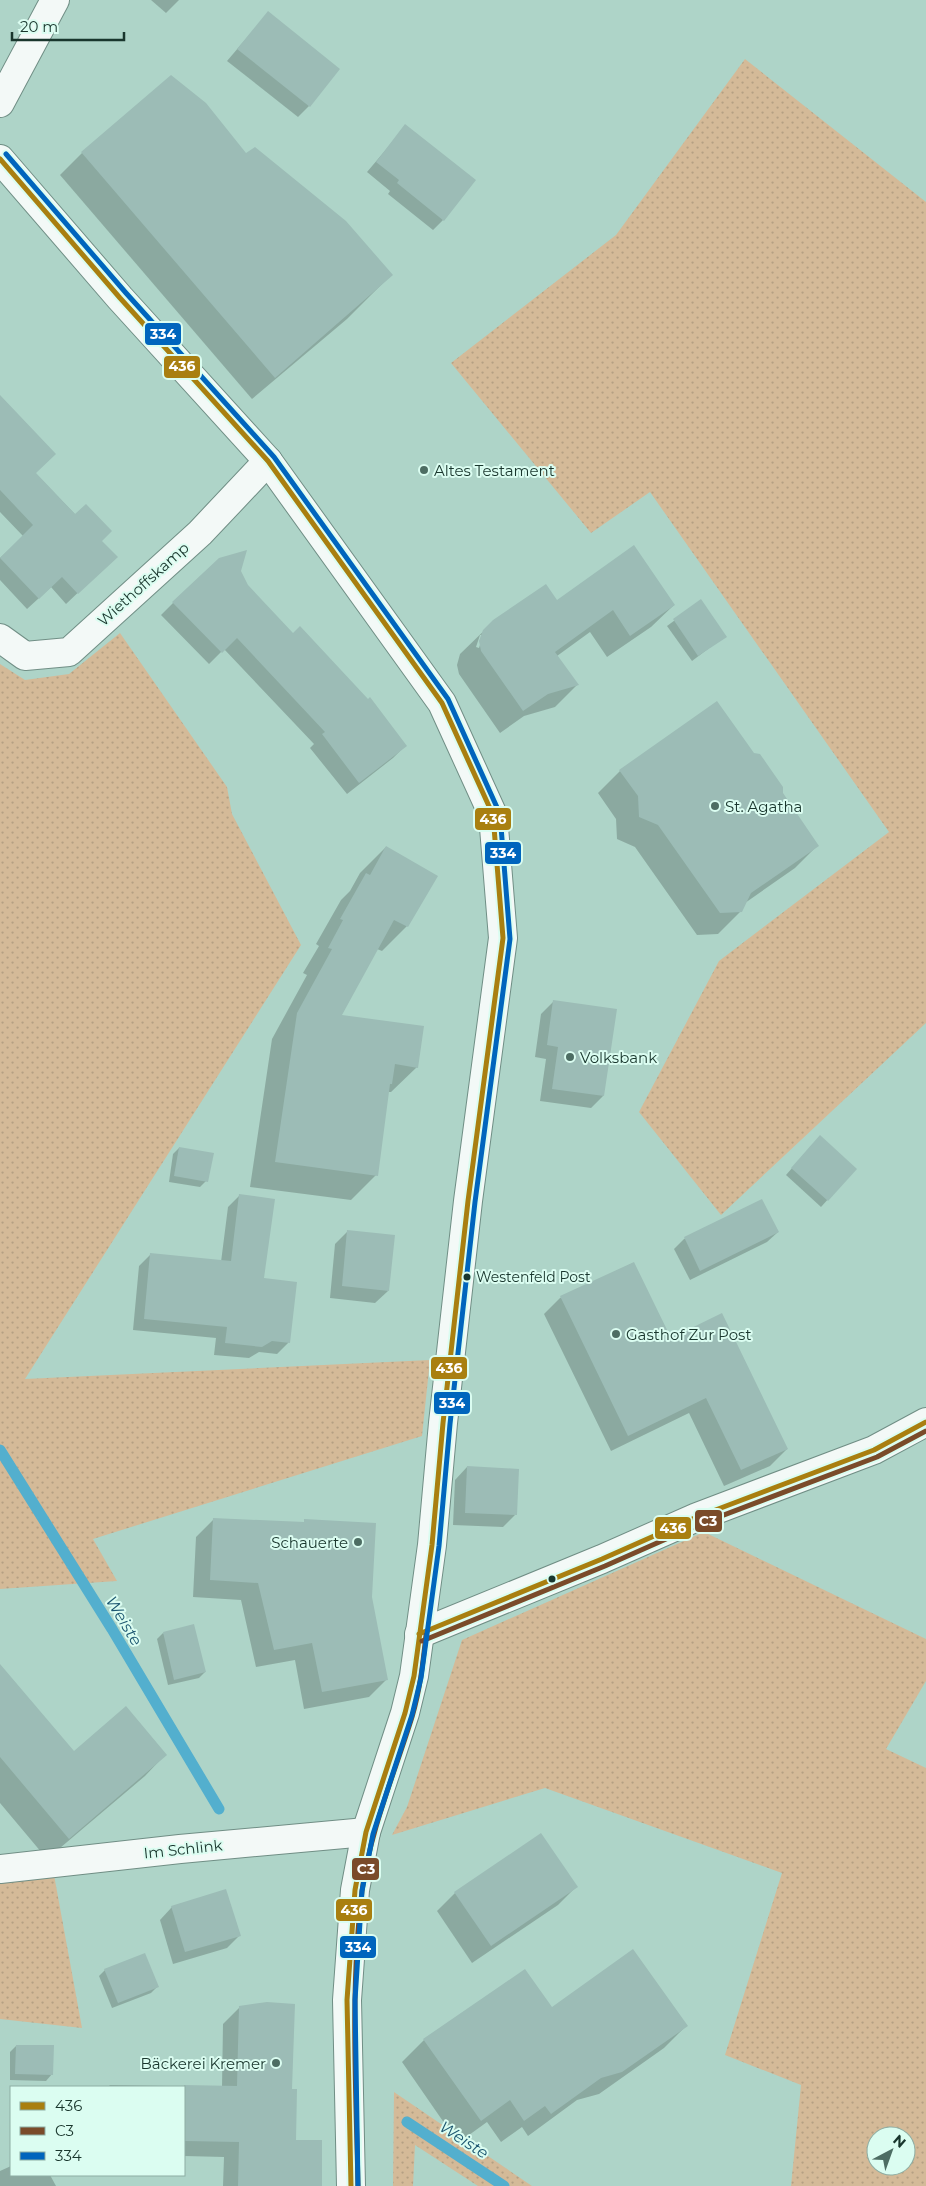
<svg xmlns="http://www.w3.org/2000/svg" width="926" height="2186" viewBox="0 0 926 2186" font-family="Montserrat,sans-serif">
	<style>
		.grass { fill: url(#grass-dots); fill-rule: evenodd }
		.shadow { fill: #0003; fill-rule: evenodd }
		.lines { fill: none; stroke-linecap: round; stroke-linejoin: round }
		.stream { stroke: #53afce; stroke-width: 11 }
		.building { fill: #9cbcb6 }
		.minor-casing { stroke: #708e85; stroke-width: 30 }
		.major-casing { stroke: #708e85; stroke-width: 30 }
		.minor { stroke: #f3f9f7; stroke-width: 28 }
		.major { stroke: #f3f9f7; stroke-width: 28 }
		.bus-1-casing { stroke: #dbfdf1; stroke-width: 9 }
		.bus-2-casing { stroke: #dbfdf1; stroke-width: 9 }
		.bus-3-casing { stroke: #dbfdf1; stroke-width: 9 }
		.bus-1 { stroke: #a97f10; stroke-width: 5 }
		.bus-2 { stroke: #7a4b2a; stroke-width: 5 }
		.bus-3 { stroke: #0065bd; stroke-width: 5 }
		.poi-dot { fill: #4d6d63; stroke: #dbfdf1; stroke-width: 2 }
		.bus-dot { fill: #19362d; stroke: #dbfdf1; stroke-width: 2 }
		.labels { text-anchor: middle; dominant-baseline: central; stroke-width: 4; stroke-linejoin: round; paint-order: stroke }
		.bus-label { font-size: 14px; fill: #19362d; stroke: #dbfdf1; text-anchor: start }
		.poi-label { font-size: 15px; fill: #19362d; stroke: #dbfdf1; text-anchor: start }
		.street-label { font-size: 15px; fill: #19362d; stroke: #dbfdf1 }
		.water-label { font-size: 16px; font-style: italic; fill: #1c5670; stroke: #dbfdf1 }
		.line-badge { stroke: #dbfdf1; stroke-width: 2 }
		.badge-label { font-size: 14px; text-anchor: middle; font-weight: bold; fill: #fff }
	</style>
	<defs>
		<pattern id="grass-dots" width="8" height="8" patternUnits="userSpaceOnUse" patternTransform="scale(1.25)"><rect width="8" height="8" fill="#d4ba98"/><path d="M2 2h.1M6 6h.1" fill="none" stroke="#b5a083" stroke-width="1.8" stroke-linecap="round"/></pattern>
	</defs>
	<rect width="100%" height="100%" fill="#aed4c8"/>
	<g class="grass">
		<path d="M745,59L926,202V1023L721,1215L639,1112L719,961L889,832L650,492L591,533L451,363L616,235Z"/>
		<path d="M120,633L227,787L232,814L301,945L25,1379L430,1360L422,1436L93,1539L117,1581L0,1589V664L25,680L69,674Z"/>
		<path d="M704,1532L926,1639V1681L886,1749L926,1768V2186H791L801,2085L725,2055L782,1873L545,1788L392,1835L407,1807L462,1640ZM876,2136H906V2166H876Z"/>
		<path d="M54,1875L82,2028L0,2019V1881Z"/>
		<path d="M394,2092L532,2186H478L415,2145L413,2186H393Z"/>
	</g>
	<g class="shadow">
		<path d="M151,0H179L166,13Z"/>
		<path d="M268,13L309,106L298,117L227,61Z"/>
		<path d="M406,126L443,220L433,230L388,194L390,191L367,172Z"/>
		<path d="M82,153L246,155L391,275L347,319L252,399L60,175Z"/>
		<path d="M0,397L35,473L101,541L105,567L66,604L51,587L27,609L0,580V558L23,536L0,512Z"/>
		<path d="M240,572L247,586L293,634L405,746L393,758L347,794L310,748L314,744L224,649L209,664L161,615L173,603Z"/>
		<path d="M556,601L674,605L651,627L607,657L590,632L557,656L577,685L555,707L524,716L500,733L459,674L457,665L460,654L492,623ZM480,635H483L479,648L476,647Z"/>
		<path d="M701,601L725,636L692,661L667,626Z"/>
		<path d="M620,771L781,793L817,846L795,868L745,903L741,911L718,934L697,935L635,847L617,839L616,819L598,793Z"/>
		<path d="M386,847L407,926L382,951L377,949L340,1016L417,1067L391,1092H388L376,1175L351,1200L250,1187L272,1039L307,975L303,973L319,946L316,944L341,900L350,891L360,873Z"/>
		<path d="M554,1001L615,1010L603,1096L591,1108L540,1101L546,1059L535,1057L541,1014Z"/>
		<path d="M814,1143L855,1169L821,1207L786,1175Z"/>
		<path d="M179,1148L206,1181L200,1187L169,1182L173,1154Z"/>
		<path d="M240,1195L263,1279L289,1342L277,1354L259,1352L249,1358L214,1355L216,1338L133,1330L139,1266L151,1254L221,1262L228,1207Z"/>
		<path d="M761,1201L778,1232L767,1242L690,1280L674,1249L684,1239Z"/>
		<path d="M348,1231L388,1291L375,1303L330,1298L335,1244Z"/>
		<path d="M633,1263L670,1340L787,1449L770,1466L724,1486L689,1413L611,1451L544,1314L560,1298Z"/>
		<path d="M467,1467L515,1515L503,1527L453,1525L455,1480Z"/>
		<path d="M214,1519L302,1524L305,1521L371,1597L386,1680L369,1697L304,1709L295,1660L256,1667L241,1600L193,1597L196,1537Z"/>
		<path d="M163,1633L205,1672L199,1678L168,1685L157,1639Z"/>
		<path d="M0,1666L74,1753L165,1755L145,1776L47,1859L0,1803Z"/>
		<path d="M541,1835L576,1887L558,1905L472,1963L437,1911L455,1893Z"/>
		<path d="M172,1907L239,1936L227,1948L173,1964L160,1920Z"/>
		<path d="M105,1970L157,1987L151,1993L112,2008L99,1976Z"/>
		<path d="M239,2008L291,2090L294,2141L320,2186H223L224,2157L184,2156V2087H108L110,2085L222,2087L223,2024Z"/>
		<path d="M552,2009L687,2025L664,2048L599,2094L577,2100L528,2136L522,2127L501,2142L487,2122L458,2143L402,2062L424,2040Z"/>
		<path d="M16,2046L52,2074L46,2081L10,2080V2052Z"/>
		<path d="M11,2166V2175H50L56,2186H0V2171Z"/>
	</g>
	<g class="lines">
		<g class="stream">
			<path d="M0,1450L112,1629L219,1809"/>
			<path d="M407,2122L504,2186"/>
		</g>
	</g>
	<g class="building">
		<path d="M268,11L340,69L310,107L237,49Z"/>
		<path d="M171,75L206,103L246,153L255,147L346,221L393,275L275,378L81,152Z"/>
		<path d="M405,124L476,180L444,221L397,183L399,180L376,162Z"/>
		<path d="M0,395L56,454L36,473L75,514L86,504L112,531L102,541L118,557L78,594L62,577L39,599L0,558L33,525L0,490Z"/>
		<path d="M634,545L675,605L630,636L613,610L555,652L579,685L548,694L523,711L481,651L479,641L483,630L493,620L546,584L557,600Z"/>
		<path d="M247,550L241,571L248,585L293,633L300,626L368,699L370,697L407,746L359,783L322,734L325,732L237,638L222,653L172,602L219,558Z"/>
		<path d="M701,599L727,637L698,656L673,619Z"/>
		<path d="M717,701L754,753L760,754L783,787V793L819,846L751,893L742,912L720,913L658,825L639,817L638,796L619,770Z"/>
		<path d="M386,846L438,876L408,927L394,920L342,1015L424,1026L418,1068L395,1064L392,1084H390L378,1176L275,1162L297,1013L332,949L328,948L343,920L340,919L366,873L370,875Z"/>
		<path d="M553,1000L617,1009L604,1096L552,1089L558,1047L547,1045Z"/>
		<path d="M820,1135L857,1169L828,1201L791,1168Z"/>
		<path d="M179,1147L214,1153L208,1182L174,1176Z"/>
		<path d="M239,1194L275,1199L264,1278L297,1282L290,1343L272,1341L262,1347L225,1343L227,1327L144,1319L150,1253L231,1261Z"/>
		<path d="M762,1199L779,1232L700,1271L684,1237Z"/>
		<path d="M347,1230L395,1235L389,1291L342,1286Z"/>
		<path d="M634,1262L671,1338L722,1313L788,1449L741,1470L706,1398L628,1436L560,1296Z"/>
		<path d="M467,1466L519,1469L517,1515L465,1513Z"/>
		<path d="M213,1518L304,1522V1519L376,1523L372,1597L388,1680L322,1692L312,1643L274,1650L258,1583L210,1580Z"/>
		<path d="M194,1624L206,1672L174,1680L163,1632Z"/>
		<path d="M0,1664L74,1751L126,1706L167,1755L69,1839L0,1757Z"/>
		<path d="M541,1833L578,1887L491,1946L454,1892Z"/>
		<path d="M226,1889L241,1936L185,1952L171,1906Z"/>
		<path d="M633,1949L688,2026L622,2072L601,2078L551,2114L545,2106L524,2121L510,2100L481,2121L423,2039L525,1969L552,2007Z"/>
		<path d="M145,1953L159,1987L118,2003L104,1969Z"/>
		<path d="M267,2002L295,2004L292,2089H297L296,2140H322V2186H238L239,2142L184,2141V2085L237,2086L239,2006Z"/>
		<path d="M16,2045H54L53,2075L15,2074Z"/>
	</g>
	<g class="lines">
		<g class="minor-casing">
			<g id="minor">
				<path d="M0,103L55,0"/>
				<path d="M0,638L25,656L69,652L200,533L268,461"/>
				<path d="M419,1634L602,1559L697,1517L874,1450L926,1422"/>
				<path d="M0,1869L180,1849L366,1832"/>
			</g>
		</g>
		<g class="major-casing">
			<path id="major" d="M0,159L120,298L268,461L442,703L493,815L503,938L468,1201L443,1423L432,1545L414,1676L405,1713L366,1832L355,1890L347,2000L351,2186"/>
		</g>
		<use href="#minor" class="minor"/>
		<use href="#major" class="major"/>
		<g class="bus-1-casing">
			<g id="bus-1">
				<path d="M0,159L120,298L268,461L442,703L493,815L503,938L468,1201L443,1423L432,1545L414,1676L405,1713L366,1832L355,1890L347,2000L351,2186"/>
				<path d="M419,1634L602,1559L697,1517L874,1450L926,1422"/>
			</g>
		</g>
		<g class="bus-2-casing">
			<g id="bus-2">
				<path d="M422,1641L605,1566L700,1524L877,1457L926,1431"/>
				<path d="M358,2186C356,2088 350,1989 362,1891C370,1831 394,1775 412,1717C420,1690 423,1663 426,1635"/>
			</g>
		</g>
		<g class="bus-3-casing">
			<path id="bus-3" d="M6,154L126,293L274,457L448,699L500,814L510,939L475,1202L450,1424L439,1546L421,1678L412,1715L373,1834L362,1891L355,2000L358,2186"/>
		</g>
		<use href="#bus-1" class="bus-1"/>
		<use href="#bus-2" class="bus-2"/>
		<use href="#bus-3" class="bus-3"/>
	</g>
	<g class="poi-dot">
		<circle cx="424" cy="470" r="5"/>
		<circle cx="715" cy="806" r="5"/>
		<circle cx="570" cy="1057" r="5"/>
		<circle cx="616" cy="1334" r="5"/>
		<circle cx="358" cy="1542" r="5"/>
		<circle cx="276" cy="2063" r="5"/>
	</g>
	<g class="bus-dot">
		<circle cx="467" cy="1277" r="4.5"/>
		<circle cx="552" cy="1579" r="4.5"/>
	</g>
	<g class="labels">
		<g class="bus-label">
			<text x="476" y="1277">Westenfeld Post</text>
		</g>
		<g class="poi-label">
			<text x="434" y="470">Altes Testament</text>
			<text x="725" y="806">St. Agatha</text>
			<text x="580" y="1057">Volksbank</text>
			<text x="626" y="1334">Gasthof Zur Post</text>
			<text x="348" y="1542" text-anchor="end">Schauerte</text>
			<text x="266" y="2063" text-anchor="end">Bäckerei Kremer</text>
		</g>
		<g class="street-label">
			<text transform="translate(143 584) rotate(-42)">Wiethoffskamp</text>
			<text transform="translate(183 1849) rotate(-6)">Im Schlink</text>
		</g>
		<g class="water-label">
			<text transform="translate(124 1621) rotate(59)">Weiste</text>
			<text transform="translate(464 2140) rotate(33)">Weiste</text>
		</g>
	</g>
	<g class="line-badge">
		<rect x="144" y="322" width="38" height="24" rx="5" fill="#0065bd"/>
		<rect x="163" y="355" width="38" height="24" rx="5" fill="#a97f10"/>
		<rect x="474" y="807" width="38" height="24" rx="5" fill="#a97f10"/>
		<rect x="484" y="841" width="38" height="24" rx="5" fill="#0065bd"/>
		<rect x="430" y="1356" width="38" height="24" rx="5" fill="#a97f10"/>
		<rect x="433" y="1391" width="38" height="24" rx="5" fill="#0065bd"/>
		<rect x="694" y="1509" width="29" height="24" rx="5" fill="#7a4b2a"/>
		<rect x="654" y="1516" width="38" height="24" rx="5" fill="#a97f10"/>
		<rect x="351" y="1857" width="29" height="24" rx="5" fill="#7a4b2a"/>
		<rect x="335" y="1898" width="38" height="24" rx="5" fill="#a97f10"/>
		<rect x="339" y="1935" width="38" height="24" rx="5" fill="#0065bd"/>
	</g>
	<g class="badge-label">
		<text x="163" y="339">334</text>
		<text x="182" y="371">436</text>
		<text x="493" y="824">436</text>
		<text x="503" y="858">334</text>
		<text x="449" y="1373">436</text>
		<text x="452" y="1408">334</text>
		<text x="708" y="1526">C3</text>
		<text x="673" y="1533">436</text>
		<text x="366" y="1874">C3</text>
		<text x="354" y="1915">436</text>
		<text x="358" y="1952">334</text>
	</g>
	<rect x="10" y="2086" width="175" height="90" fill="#dbfdf1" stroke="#8dada3"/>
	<rect x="20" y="2102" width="25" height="8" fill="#a97f10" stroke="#8dada3"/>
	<text x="55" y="2111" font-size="15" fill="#19362d">436</text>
	<rect x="20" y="2127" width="25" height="8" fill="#7a4b2a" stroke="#8dada3"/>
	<text x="55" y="2136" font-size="15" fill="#19362d">C3</text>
	<rect x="20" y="2152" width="25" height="8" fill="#0065bd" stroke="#8dada3"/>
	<text x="55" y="2161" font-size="15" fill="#19362d">334</text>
	<g transform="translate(891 2151) rotate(41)"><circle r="24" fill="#dbfdf1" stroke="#8dada3"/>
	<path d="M0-4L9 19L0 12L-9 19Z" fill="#4d6d63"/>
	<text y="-8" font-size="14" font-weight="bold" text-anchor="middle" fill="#19362d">N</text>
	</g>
	<path d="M12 32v8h112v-8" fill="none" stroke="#19362d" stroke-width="2.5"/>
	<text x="20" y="32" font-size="15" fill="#19362d" stroke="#dbfdf1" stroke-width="4" paint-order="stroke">20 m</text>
</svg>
